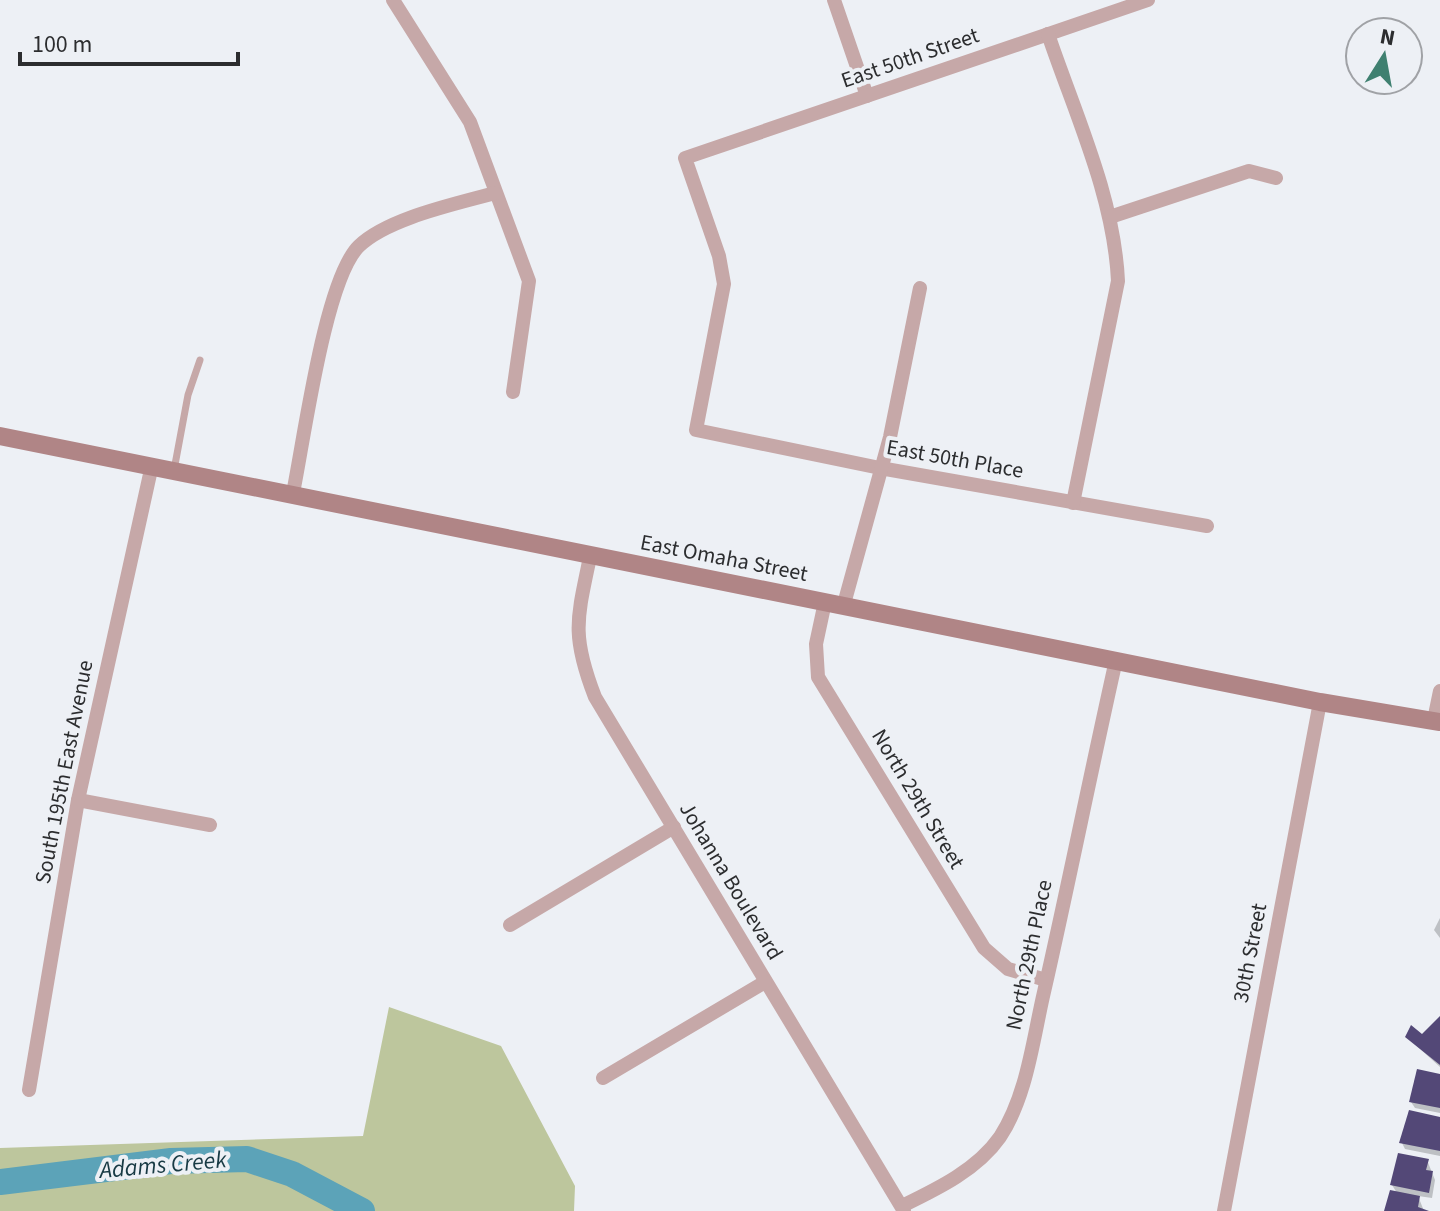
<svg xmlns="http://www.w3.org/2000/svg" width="1440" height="1211" viewBox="0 0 1440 1211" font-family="'Source Sans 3',sans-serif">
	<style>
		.green { fill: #bdc69d }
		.shadow { fill: #0003 }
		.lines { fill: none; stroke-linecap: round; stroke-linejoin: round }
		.river { stroke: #5ca3b8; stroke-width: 26 }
		.building { fill: #534877 }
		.lane { stroke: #c6a8a8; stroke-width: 7 }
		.street { stroke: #c6a8a8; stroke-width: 14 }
		.secondary { stroke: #b08586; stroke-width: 18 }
		.labels { text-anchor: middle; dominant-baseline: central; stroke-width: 8; stroke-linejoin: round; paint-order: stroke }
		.street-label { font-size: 22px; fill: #2c2d2f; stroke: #edf0f5 }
		.water-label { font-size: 24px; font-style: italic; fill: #183a44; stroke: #edf0f5 }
	</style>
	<rect width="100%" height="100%" fill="#edf0f5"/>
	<path class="green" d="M389,1007L501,1046L575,1186L574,1211H0V1148L363,1136Z"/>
	<g class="shadow">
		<path d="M1440,918V938L1434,930Z"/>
		<path d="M1440,1019V1067L1407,1037H1422Z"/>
		<path d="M1440,1076V1113L1415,1108L1411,1102Z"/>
		<path d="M1440,1119V1156L1405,1149L1402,1143Z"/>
		<path d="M1427,1160L1435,1180L1432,1198L1418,1196L1424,1211H1387L1397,1193L1392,1185Z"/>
	</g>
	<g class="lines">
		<path class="river" d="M0,1182L171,1161L247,1159L292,1174L362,1211"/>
	</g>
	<g class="building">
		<path d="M1440,1016V1065L1405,1037L1411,1025L1422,1034Z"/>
		<path d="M1417,1069L1440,1074V1108L1409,1102Z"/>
		<path d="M1409,1110L1440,1117V1151L1399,1143Z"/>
		<path d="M1398,1153L1429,1159L1426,1170L1433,1171L1429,1193L1390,1185Z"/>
		<path d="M1390,1190L1420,1196L1418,1207L1429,1211H1384Z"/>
	</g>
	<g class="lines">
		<path class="lane" d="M174,470L188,395L200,360"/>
		<g class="street">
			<path d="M393,0L470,122L529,281L513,392"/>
			<path d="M834,0L867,96"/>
			<path d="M1148,0L685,158L719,256L724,284L696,430L880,468L1207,526"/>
			<path d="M1048,34C1075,114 1114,196 1118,281L1073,503"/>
			<path d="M1110,217L1249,171L1276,178"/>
			<path d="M293,493C304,440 325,279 359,246C388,218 456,204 495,193"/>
			<path d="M590,557C577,619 571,635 595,697L904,1211"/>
			<path d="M825,602L816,644L818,677L984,948L1008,969L1046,980"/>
			<path d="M844,604L890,437L920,288"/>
			<path d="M1434,720L1440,691"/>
			<path d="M78,800L210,825"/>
			<path d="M510,925L674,827"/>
			<path d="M603,1078L765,982"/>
			<path d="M29,1090L78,800L152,465"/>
			<path d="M902,1206C937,1189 977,1170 1000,1137C1027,1096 1033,1039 1044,992C1069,882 1091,771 1116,660"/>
			<path d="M1224,1211L1320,702"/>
		</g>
		<path class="secondary" d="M0,436L1320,702L1440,722"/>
	</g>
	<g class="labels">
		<g class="street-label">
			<text transform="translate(910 58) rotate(-19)">East 50th Street</text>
			<text transform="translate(955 459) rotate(10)">East 50th Place</text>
			<text transform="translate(724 558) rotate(11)">East Omaha Street</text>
			<text transform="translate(64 772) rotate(-79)">South 195th East Avenue</text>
			<text transform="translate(918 799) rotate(59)">North 29th Street</text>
			<text transform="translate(731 881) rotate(59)">Johanna Boulevard</text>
			<text transform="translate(1250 953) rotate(-79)">30th Street</text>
			<text transform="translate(1029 955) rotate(-78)">North 29th Place</text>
		</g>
		<g class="water-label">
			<text transform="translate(163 1165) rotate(-5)">Adams Creek</text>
		</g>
	</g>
	<g transform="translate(1384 56) rotate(11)"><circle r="38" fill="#edf0f5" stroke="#a0a2a6" stroke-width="2"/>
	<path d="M0-6L14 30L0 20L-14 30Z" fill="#3f8070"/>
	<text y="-12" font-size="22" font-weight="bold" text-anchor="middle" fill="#2c2d2f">N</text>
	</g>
	<path d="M20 52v12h218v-12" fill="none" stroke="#2c2d2f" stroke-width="4"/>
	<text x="32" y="52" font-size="24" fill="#2c2d2f" stroke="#edf0f5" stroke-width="6" paint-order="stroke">100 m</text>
</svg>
